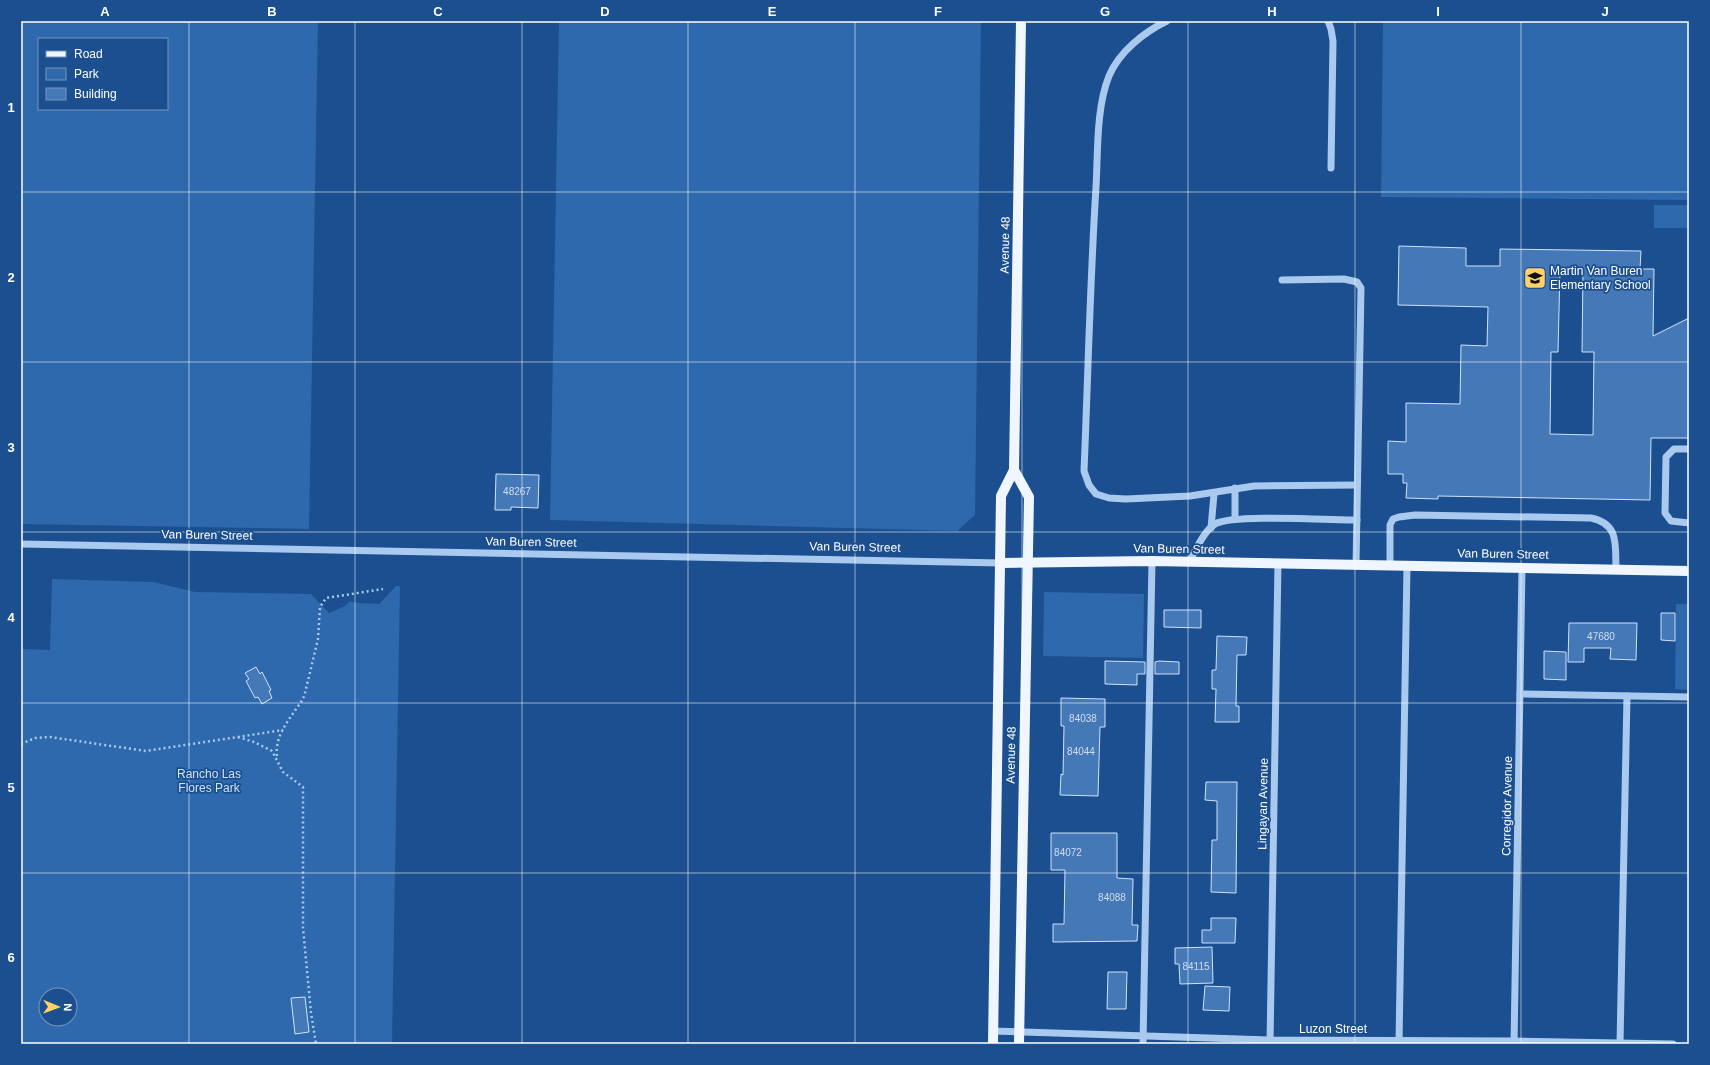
<svg xmlns="http://www.w3.org/2000/svg" width="1710" height="1065" viewBox="0 0 1710 1065" font-family="Arial,sans-serif">
	<style>
		.green { fill: #2e69ad; fill-rule: evenodd }
		.building { fill: #4478b7; stroke: #cfe3fa; fill-rule: evenodd }
		.lines { fill: none; stroke-linecap: round; stroke-linejoin: round }
		.path { stroke: #a9c9ee; stroke-width: 2.5; stroke-dasharray: 2 3; stroke-linecap: butt }
		.minor { stroke: #a9c9ee; stroke-width: 7 }
		.major { stroke: #f0f6ff; stroke-width: 10 }
		.grid { fill: none; stroke: #fff; stroke-width: 1; stroke-opacity: 0.55 }
		.labels { text-anchor: middle; dominant-baseline: central; stroke-width: 3.5; stroke-linejoin: round; paint-order: stroke }
		.number-label { font-size: 10px; fill: #d0dded }
		.street-label { font-size: 12px; fill: #fff; stroke: #1b4f8f }
		.poi-label { font-size: 12px; fill: #fff; stroke: #1b4f8f; text-anchor: start }
		.park-label { font-size: 12px; fill: #cfe3fa; stroke: #1b4f8f }
		.neatline { fill: none; stroke: #fff; stroke-width: 1.5 }
		.grid-label { font-size: 13px; text-anchor: middle; font-weight: bold; fill: #fff }
	</style>
	<rect width="100%" height="100%" fill="#1b4f8f"/>
	<g class="green">
		<path d="M21,21H318L309,529L21,524ZM39,39H167V109H39Z"/>
		<path d="M559,21H981L975,515L957,531L550,520Z"/>
		<path d="M1383,21H1689V200L1381,197Z"/>
		<rect x="1654" y="205" width="35" height="23"/>
		<path d="M52,579L153,582L195,592L311,594L329,613L345,606L350,601L356,603L379,604L396,586H400L392,1044H21V649L50,650ZM46,995H70V1019H46Z"/>
		<path d="M1044,592L1144,594L1143,658L1043,656Z"/>
		<path d="M1676,604H1689V690L1675,689Z"/>
	</g>
	<g class="building">
		<path d="M1399,246L1466,248V266H1500V249L1641,251L1640,269H1654L1653,336L1689,318V438H1651L1650,500L1438,496V499L1406,498L1407,483H1403V474H1388V441L1406,442V403L1460,404L1461,345L1487,346L1488,307L1398,305ZM1560,270H1583L1582,352H1594L1593,435L1550,434L1551,352H1558Z"/>
		<path d="M496,474L539,475L538,508L511,507V510H495Z"/>
		<path d="M1164,610H1201V628L1164,627Z"/>
		<path d="M1661,613H1675V641L1661,640Z"/>
		<path d="M1569,623H1637L1636,660L1610,659L1611,648H1584V662H1568Z"/>
		<path d="M1217,636L1247,637L1246,655H1237L1236,706H1239V722H1215L1216,689H1212V670H1216Z"/>
		<path d="M1544,651L1566,652V680L1544,679Z"/>
		<path d="M1105,661L1145,662V674H1137V685L1105,684Z"/>
		<path d="M1159,661L1179,662V674H1155V662Z"/>
		<path d="M256,667L260,674L262,672L271,690L269,691L272,698L262,704L258,697L255,698L246,681L249,679L245,673Z"/>
		<path d="M1061,698L1105,699V727H1100L1098,796L1060,795L1061,774L1063,775L1064,726H1061Z"/>
		<path d="M1206,782H1237L1236,893L1211,892L1212,840H1217V801L1205,800Z"/>
		<path d="M1051,833H1117V878L1133,879L1132,925H1138L1137,941L1053,942V924H1064L1065,870H1051Z"/>
		<path d="M1211,918H1236L1235,943H1202V930H1211Z"/>
		<path d="M1212,947L1213,983L1180,984L1179,964H1175V948Z"/>
		<path d="M1108,972H1127L1126,1009H1107Z"/>
		<path d="M1205,986L1230,987L1229,1011L1203,1010Z"/>
		<path d="M305,997L309,1032L295,1034L291,998Z"/>
	</g>
	<g class="lines">
		<g class="path">
			<path d="M238,737L254,742L272,751L283,772L303,787V928L311,1013L316,1044"/>
			<path d="M21,744L35,738L50,737L146,751L283,730"/>
			<path d="M277,756C274,735 292,716 303,699L305,693L318,639L320,607L326,598L383,589"/>
		</g>
		<g class="minor">
			<path d="M1167,21C1144,32 1119,52 1109,76C1096,108 1098,153 1096,187C1090,282 1088,377 1084,471L1089,485L1096,494L1109,498L1126,499L1190,496L1254,486L1357,485"/>
			<path d="M1328,21L1331,29L1333,41L1331,168"/>
			<path d="M1282,280L1344,279L1357,282L1361,288L1356,565"/>
			<path d="M1689,449H1674L1666,457L1665,513L1671,521L1689,523"/>
			<path d="M1235,519V488"/>
			<path d="M1211,528L1214,494"/>
			<path d="M21,544L1001,563"/>
			<path d="M1189,562C1196,550 1203,532 1215,524C1232,514 1331,520 1357,520"/>
			<path d="M1390,566V525L1393,519L1399,517L1415,515L1591,518C1620,524 1615,546 1616,569"/>
			<path d="M1520,694L1689,697"/>
			<path d="M993,1031L1270,1040L1514,1041L1673,1044"/>
			<path d="M1270,1043L1278,563"/>
			<path d="M1399,1043L1407,566"/>
			<path d="M1143,1044L1152,561"/>
			<path d="M1514,1044L1522,568"/>
			<path d="M1620,1044L1627,696"/>
		</g>
		<g class="major">
			<path d="M1014,470L1029,497L1019,1044"/>
			<path d="M1001,563L1152,561L1689,571"/>
			<path d="M993,1044L1001,496L1014,470L1021,21"/>
		</g>
	</g>
	<path class="grid" d="M189,21V1044M355,21V1044M522,21V1044M688,21V1044M855,21V1044M1022,21V1044M1188,21V1044M1355,21V1044M1521,21V1044M21,192H1689M21,362H1689M21,532H1689M21,703H1689M21,873H1689"/>
	<defs>
		<g id="school-square" transform="scale(1.15)"><rect x="-9" y="-9" width="18" height="18" rx="4" fill="#ffd166" stroke="#1b4f8f"/><path d="M0-5L7-2L0 1L-7-2ZM-4 1L0 2.5L4 1V4Q0 6-4 4Z" fill="#111"/></g>
	</defs>
	<g fill-rule="evenodd">
		<use href="#school-square" x="1535" y="278"/>
	</g>
	<g class="labels">
		<g class="number-label">
			<text x="517" y="491">48267</text>
			<text x="1601" y="636">47680</text>
			<text x="1083" y="718">84038</text>
			<text x="1081" y="751">84044</text>
			<text x="1068" y="852">84072</text>
			<text x="1112" y="897">84088</text>
			<text x="1196" y="966">84115</text>
		</g>
		<g class="street-label">
			<text transform="translate(1005 245) rotate(-89)">Avenue 48</text>
			<text transform="translate(207 535) rotate(1)">Van Buren Street</text>
			<text transform="translate(531 542) rotate(1)">Van Buren Street</text>
			<text transform="translate(855 547) rotate(1)">Van Buren Street</text>
			<text transform="translate(1179 549) rotate(1)">Van Buren Street</text>
			<text transform="translate(1503 554) rotate(1)">Van Buren Street</text>
			<text transform="translate(1011 755) rotate(-89)">Avenue 48</text>
			<text transform="translate(1263 804) rotate(-89)">Lingayan Avenue</text>
			<text transform="translate(1507 806) rotate(-89)">Corregidor Avenue</text>
			<text x="1333" y="1029">Luzon Street</text>
		</g>
		<g class="poi-label">
			<text x="1550" y="271">Martin Van Buren<tspan x="1550" dy="14">Elementary School</tspan></text>
		</g>
		<g class="park-label">
			<text x="209" y="774">Rancho Las<tspan x="209" dy="14">Flores Park</tspan></text>
		</g>
	</g>
	<rect width="1710" height="1065" fill="none" stroke="#1b4f8f" stroke-width="44"/>
	<rect x="38" y="38" width="130" height="72" fill="#1b4f8f" stroke="#7695bc"/>
	<rect x="46" y="51" width="20" height="6" fill="#f0f6ff" stroke="#7695bc"/>
	<text x="74" y="58" font-size="12" fill="#ffffff">Road</text>
	<rect x="46" y="68" width="20" height="12" fill="#2e69ad" stroke="#7695bc"/>
	<text x="74" y="78" font-size="12" fill="#ffffff">Park</text>
	<rect x="46" y="88" width="20" height="12" fill="#4478b7" stroke="#7695bc"/>
	<text x="74" y="98" font-size="12" fill="#ffffff">Building</text>
	<g transform="translate(58 1007) rotate(91)"><circle r="19" fill="#1b4f8f" stroke="#7695bc"/>
	<path d="M0-3L7 15L0 10L-7 15Z" fill="#ffd166"/>
	<text y="-6" font-size="11" font-weight="bold" text-anchor="middle" fill="#ffffff">N</text>
	</g>
	<rect x="22" y="22" width="1666" height="1021" class="neatline"/>
	<g class="grid-label">
		<text x="105" y="16">A</text>
		<text x="272" y="16">B</text>
		<text x="438" y="16">C</text>
		<text x="605" y="16">D</text>
		<text x="772" y="16">E</text>
		<text x="938" y="16">F</text>
		<text x="1105" y="16">G</text>
		<text x="1272" y="16">H</text>
		<text x="1438" y="16">I</text>
		<text x="1605" y="16">J</text>
		<text x="11" y="112">1</text>
		<text x="11" y="282">2</text>
		<text x="11" y="452">3</text>
		<text x="11" y="622">4</text>
		<text x="11" y="792">5</text>
		<text x="11" y="962">6</text>
	</g>
</svg>
